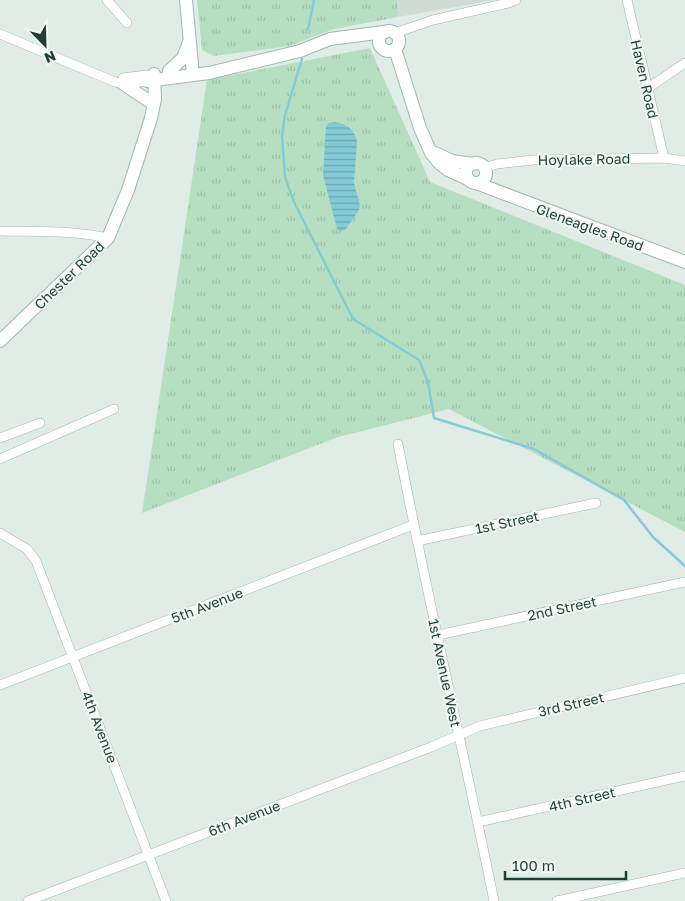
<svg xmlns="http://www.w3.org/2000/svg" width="685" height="901" viewBox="0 0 685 901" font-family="'Golos Text',sans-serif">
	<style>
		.built { fill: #cedcd5 }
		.grass { fill: url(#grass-tufts) }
		.water { fill: url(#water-rules) }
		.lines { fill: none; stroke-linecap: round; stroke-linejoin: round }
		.stream { stroke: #82cbd7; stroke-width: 2.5 }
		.street-casing { stroke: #a2b4ad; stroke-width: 10 }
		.secondary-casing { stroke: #9db9ae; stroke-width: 14 }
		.street { stroke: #fff; stroke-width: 9 }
		.secondary { stroke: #fff; stroke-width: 12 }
		.labels { text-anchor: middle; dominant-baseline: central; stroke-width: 4; stroke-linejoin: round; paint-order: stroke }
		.street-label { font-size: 14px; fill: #1f3e35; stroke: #f0f8f4 }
	</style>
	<defs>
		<pattern id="grass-tufts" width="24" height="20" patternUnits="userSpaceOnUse" patternTransform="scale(1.25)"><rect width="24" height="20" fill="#b6dfc1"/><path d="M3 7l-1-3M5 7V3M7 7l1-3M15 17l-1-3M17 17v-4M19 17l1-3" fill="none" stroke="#9cc0a6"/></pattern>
		<pattern id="water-rules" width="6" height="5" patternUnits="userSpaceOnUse" patternTransform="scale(1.25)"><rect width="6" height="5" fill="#82cbd7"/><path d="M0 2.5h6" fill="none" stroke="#6aa6af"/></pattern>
	</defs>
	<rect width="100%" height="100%" fill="#e0ece6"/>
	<path class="built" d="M397,0H495L398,17Z"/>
	<g class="grass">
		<path d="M197,0H397L398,17L334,29L289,46L214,56L202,50Z"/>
		<path d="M370,48L430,182L685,285V532L449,409L338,437L142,513L207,80Z"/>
	</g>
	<path class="water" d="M335,122C347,124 354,129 357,141L354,183L360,205L359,210L346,229L340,232L337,229L323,175L326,126L329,123Z"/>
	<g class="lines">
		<g class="stream">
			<path d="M308,29L314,0"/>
			<path d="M302,59L285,115L282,136L285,177L294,202L353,319L419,360L428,382L434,418L534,449L624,500L653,537L685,566"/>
		</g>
		<g class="street-casing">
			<g id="street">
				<path d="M107,0L127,23"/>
				<path d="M627,0L664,158"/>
				<path d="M395,33L433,20L508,3L516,0"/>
				<path d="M0,34L115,82L128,84L147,81"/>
				<path d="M123,78L147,75"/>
				<path d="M648,88L685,63"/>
				<path d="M484,168L497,164L533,160L664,158L685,161"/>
				<path d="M0,231C36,232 73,230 108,238"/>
				<path d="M0,438L40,423"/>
				<path d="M398,444C427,597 463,748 494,901"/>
				<path d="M0,459L114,409"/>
				<path d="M0,533L27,549L36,561L166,901"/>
				<path d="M417,541L596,503"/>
				<path d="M438,635L685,582"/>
				<path d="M0,685L413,525"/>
				<path d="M478,822L685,776"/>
				<path d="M28,901L431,747L480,726L685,678"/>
				<path d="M557,901L685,873"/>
			</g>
		</g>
		<g class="secondary-casing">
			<g id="secondary">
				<path d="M186,0L193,75"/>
				<circle cx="389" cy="41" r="10"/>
				<path d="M395,49L420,128L431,153L439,163L448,170L468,179"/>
				<path d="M169,71L183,58L189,42"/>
				<path d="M147,81L209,73L300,51L330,39L384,32"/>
				<path d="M122,83L149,101"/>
				<path d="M435,153L452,161L473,164"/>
				<circle cx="476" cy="173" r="10"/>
				<path d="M476,183L685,262"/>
				<path d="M0,341L108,238L128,190L151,118L155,99L154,74"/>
			</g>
		</g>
		<use href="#street" class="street"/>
		<use href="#secondary" class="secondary"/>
	</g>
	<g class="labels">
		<g class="street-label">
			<text transform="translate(645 79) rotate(77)">Haven Road</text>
			<text transform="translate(584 159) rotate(-1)">Hoylake Road</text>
			<text transform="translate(590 227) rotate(20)">Gleneagles Road</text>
			<text transform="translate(69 275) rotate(-44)">Chester Road</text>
			<text transform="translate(507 522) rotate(-12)">1st Street</text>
			<text transform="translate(207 605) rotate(-21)">5th Avenue</text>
			<text transform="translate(562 608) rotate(-12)">2nd Street</text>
			<text transform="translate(445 673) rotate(78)">1st Avenue West</text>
			<text transform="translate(571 704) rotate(-13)">3rd Street</text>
			<text transform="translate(100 727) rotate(69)">4th Avenue</text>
			<text transform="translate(582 799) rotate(-13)">4th Street</text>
			<text transform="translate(244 818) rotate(-21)">6th Avenue</text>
		</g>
	</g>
	<g transform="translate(45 45) rotate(157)" stroke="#f0f8f4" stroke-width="4" paint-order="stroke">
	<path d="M0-4L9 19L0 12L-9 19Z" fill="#1f3e35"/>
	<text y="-8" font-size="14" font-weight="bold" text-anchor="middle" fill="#1f3e35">N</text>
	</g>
	<path d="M505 871v8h121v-8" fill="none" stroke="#1f3e35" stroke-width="2.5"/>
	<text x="512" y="871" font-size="15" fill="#1f3e35" stroke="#f0f8f4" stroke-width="4" paint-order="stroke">100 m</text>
</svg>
